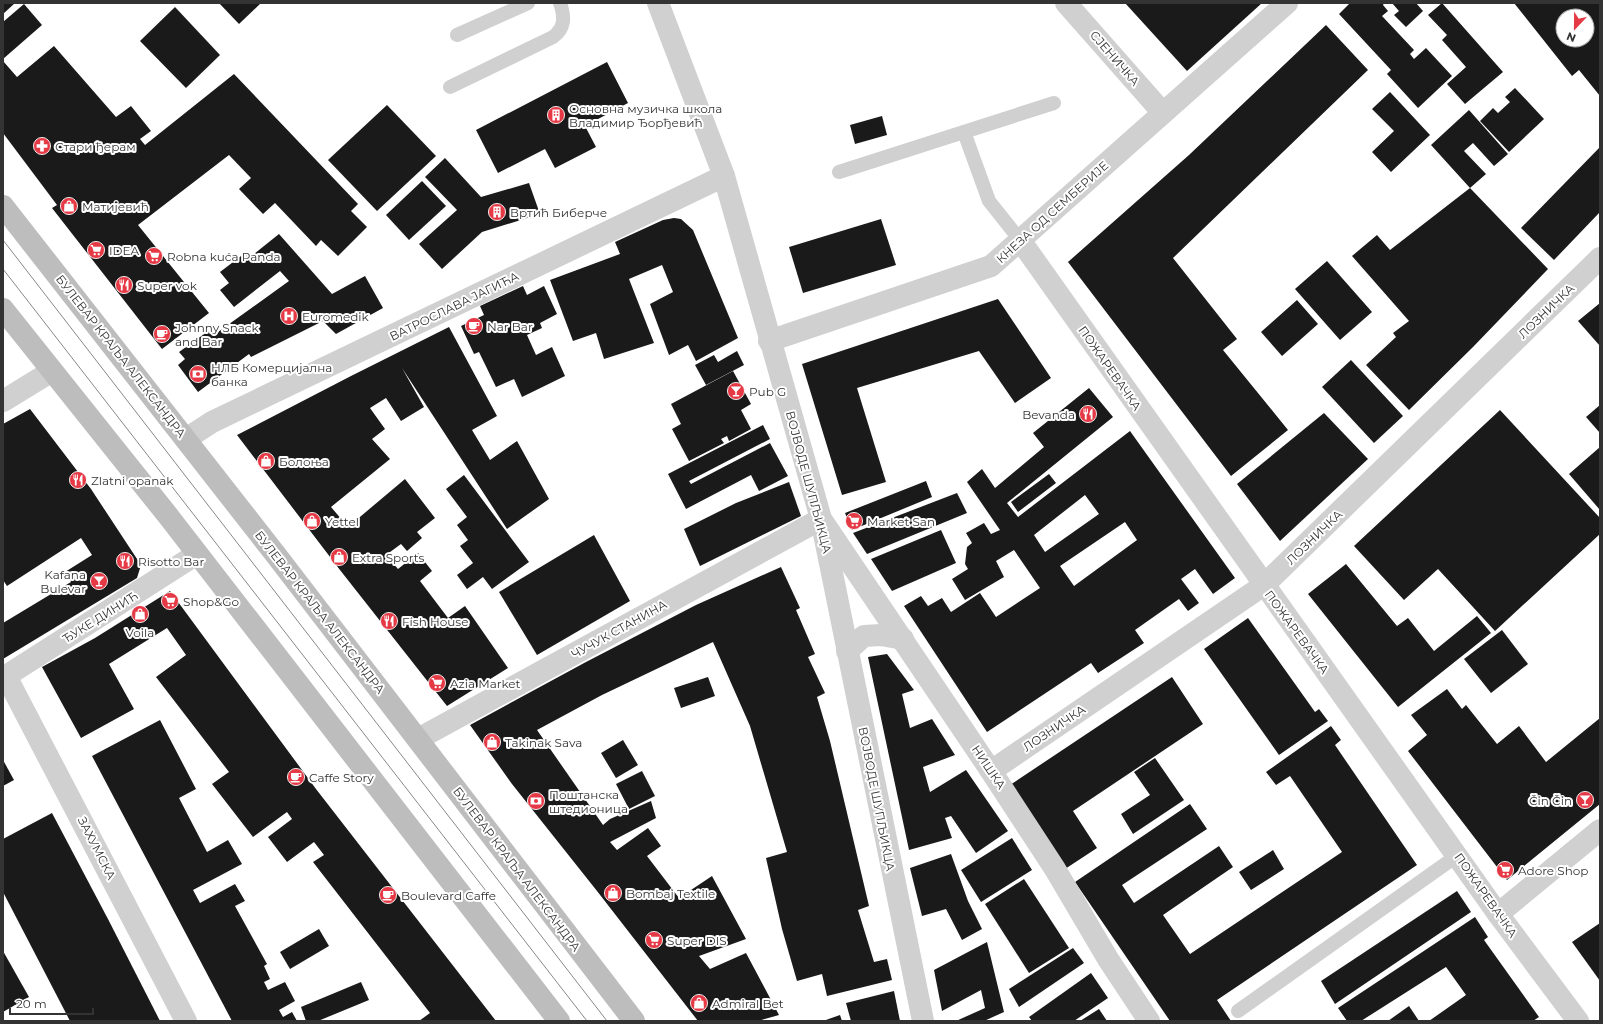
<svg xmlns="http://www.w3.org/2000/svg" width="1603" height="1024" viewBox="0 0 1603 1024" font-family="Montserrat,sans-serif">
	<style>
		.building { fill: #1a1a1a; fill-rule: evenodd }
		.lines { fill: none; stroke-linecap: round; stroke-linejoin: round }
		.service { stroke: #d0d0d0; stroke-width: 14 }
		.minor { stroke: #d0d0d0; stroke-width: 22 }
		.tertiary { stroke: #d0d0d0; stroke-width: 22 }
		.secondary { stroke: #bdbdbd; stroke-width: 22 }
		.tram { stroke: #888; stroke-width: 1 }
		.labels { text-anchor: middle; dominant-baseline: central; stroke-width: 4; stroke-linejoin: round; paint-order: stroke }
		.street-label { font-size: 12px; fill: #333; stroke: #fff }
		.poi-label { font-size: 12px; fill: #333; stroke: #fff; text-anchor: start }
	</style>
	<rect width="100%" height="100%" fill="#fff"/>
	<g class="building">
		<path d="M3,3H15L3,14Z"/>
		<path d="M219,3H261L239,24Z"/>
		<path d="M1125,3H1262L1187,71Z"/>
		<path d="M1350,3H1384L1383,5L1388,11L1382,16L1414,50L1410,54L1414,59L1426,48L1452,76L1418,108L1387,74L1391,70L1339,14Z"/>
		<path d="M1392,3H1416L1423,11L1406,27L1394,15L1399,11Z"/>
		<path d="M1442,3L1503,72L1465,104L1447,84L1466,67L1442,40L1447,35L1428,15Z"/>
		<path d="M1514,3H1600V96L1579,70L1572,76ZM1563,16H1587V40H1563Z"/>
		<path d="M24,4L42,25L3,59V22Z"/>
		<path d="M175,7L220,55L186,88L140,41Z"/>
		<path d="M1326,25L1368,70L1173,258L1237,339L1223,350L1288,430L1231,476L1068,262L1189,155Z"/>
		<path d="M54,46L116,117L131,106L151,131L140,139L145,145L234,74L358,204L351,211L367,227L338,256L321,240L316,246L275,203L263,214L239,189L251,178L229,155L138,225L209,313L162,349L52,208L57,205L3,133V61L17,77Z"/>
		<path d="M607,62L628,103L585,126L596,147L555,168L545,149L498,173L476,130Z"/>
		<path d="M1515,88L1544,119L1509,152L1480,121L1493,108L1498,113L1510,102L1505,97Z"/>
		<path d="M1390,92L1430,135L1391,172L1372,152L1394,131L1372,109Z"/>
		<path d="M387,105L436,156L377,211L328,160Z"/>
		<path d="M1469,110L1508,154L1494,166L1473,143L1464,151L1486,174L1470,188L1431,145Z"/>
		<path d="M882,116L887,135L855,144L850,125Z"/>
		<path d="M1600,147V212L1554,260L1521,228Z"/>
		<path d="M445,158L481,197L529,183L540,214L482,232L442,269L419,244L457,210L425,177Z"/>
		<path d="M422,181L446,206L409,240L386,215Z"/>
		<path d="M1470,188L1548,269L1473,347L1409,410L1366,365L1396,337L1393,333L1409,321L1352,256L1377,235L1390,250Z"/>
		<path d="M674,218L681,219L693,230L738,338L696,361L688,345L669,355L650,304L673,292L662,265L629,279L654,343L604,359L596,333L573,341L550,280L620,254L615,242L663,220Z"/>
		<path d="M881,219L896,265L803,293L789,247Z"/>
		<path d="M279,234L332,294L365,276L383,308L336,334L323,321L251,357L249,354L198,392L178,365L185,359L179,352L214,327L218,332L289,281L280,271L234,307L220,290L229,283L220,272L245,253L249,258Z"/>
		<path d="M1327,261L1372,312L1340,340L1295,289Z"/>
		<path d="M523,286L527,295L544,286L557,314L540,323L542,328L527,335L536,355L552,347L565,376L522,397L514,379L496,387L479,352L474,354L461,326L484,315L480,306Z"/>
		<path d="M998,299L1051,378L1015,403L979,351L857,388L886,482L842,495L802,364Z"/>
		<path d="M1297,300L1318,324L1282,356L1261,332Z"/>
		<path d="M1600,303V346L1578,321Z"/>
		<path d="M449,327L497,416L472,430L490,460L517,441L549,499L507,529L402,368L424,407L401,421L386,398L370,408L385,429L372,439L390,459L331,507L348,527L405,479L435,518L417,532L422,538L407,551L401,544L386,555L398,569L418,553L432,571L420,581L448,618L465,606L508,668L447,706L340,570L237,435L351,376Z"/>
		<path d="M737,351L744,365L706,385L695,365L714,355L718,362Z"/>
		<path d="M1351,360L1403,416L1374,443L1322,387Z"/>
		<path d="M733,371L751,404L741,410L751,429L729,441L727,436L721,439L724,443L689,461L672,429L681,424L671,404Z"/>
		<path d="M1089,388L1113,417L1007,503L1018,517L1130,431L1235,578L1213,594L1195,569L1181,579L1199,603L1188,611L1179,599L1135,630L1144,643L1098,673L1091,663L987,732L904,606L921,596L928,606L942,598L951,612L980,593L996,617L1040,588L1014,550L996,561L1004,577L965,600L952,579L968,569L965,564L967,547L972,543L966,533L984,523L991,534L1000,530L967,482L982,469L995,488L1044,447L1033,433ZM1085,495L1099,514L1045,552L1034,535ZM1125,522L1137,540L1074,586L1060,566Z"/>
		<path d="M1600,405V433L1586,417Z"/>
		<path d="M30,409L91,489L141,565L137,578L3,659V623L71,582L65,572L92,555L81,538L7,586L3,580V424Z"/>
		<path d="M1500,410L1600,518V534L1495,631L1438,569L1404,600L1354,546Z"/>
		<path d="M1324,413L1368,459L1280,541L1237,484Z"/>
		<path d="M763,425L770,439L689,481L691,484L770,443L788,476L759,491L751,475L686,509L668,474Z"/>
		<path d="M1600,447V510L1569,474Z"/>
		<path d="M1049,474L1056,483L1018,512L1011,502Z"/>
		<path d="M464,475L529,562L492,589L483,577L467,589L457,575L473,563L460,546L468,540L457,525L467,517L446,489Z"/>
		<path d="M926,481L932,497L852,530L845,513Z"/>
		<path d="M789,482L801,516L700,566L684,529L736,503Z"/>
		<path d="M957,493L967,513L867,554L853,533Z"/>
		<path d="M941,530L956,563L892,591L871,559Z"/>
		<path d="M594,535L630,601L537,655L499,592Z"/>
		<path d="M1346,564L1397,626L1408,618L1434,651L1477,616L1491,633L1398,707L1308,594Z"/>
		<path d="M781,567L800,608L796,610L815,654L808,657L825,693L817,697L830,741L869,906L858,910L874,962L887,959L892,980L827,996L822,974L797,981L782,929L766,858L787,852L750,726L713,642L602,695L537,730L603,825L610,819L651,801L656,818L610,842L617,850L648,828L661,846L647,856L679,898L712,876L746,939L699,956L710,969L746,953L779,1015L758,1021H698L597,891L512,784L470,725L586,662L696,605Z"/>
		<path d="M170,591L316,789L496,1021H419L430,1013L313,862L324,855L314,842L287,862L268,837L292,819L287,812L253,837L212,784L229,772L156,677L186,655L167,628L109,664L134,709L81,738L42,667L95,638Z"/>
		<path d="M1248,618L1315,712L1319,709L1328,721L1279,755L1204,649Z"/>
		<path d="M1502,630L1528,664L1491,693L1464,659Z"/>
		<path d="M887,654L914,690L902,694L910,728L932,719L955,755L923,767L930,792L966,770L1008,831L976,853L951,816L945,818L952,838L909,850L868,657Z"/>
		<path d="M708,677L715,696L681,708L674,688Z"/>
		<path d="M1172,677L1203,724L1073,811L1097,848L1065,869L1010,785Z"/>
		<path d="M1447,689L1462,709L1466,705L1497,744L1519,726L1546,762L1600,718V804L1507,880L1408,751L1427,735L1411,715Z"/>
		<path d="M160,720L196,789L179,798L207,852L228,840L242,864L193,890L200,903L235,884L245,901L235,906L267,964L264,966L270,979L264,982L268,990L285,982L295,1001L279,1010L283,1017L292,1012L297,1021H232L92,756Z"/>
		<path d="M1331,726L1341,740L1335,745L1417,865L1217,1000L1231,1021H1170L1075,882L1190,804L1207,829L1122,885L1134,903L1219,846L1233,867L1163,915L1190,954L1342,852L1290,776L1276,785L1266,772Z"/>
		<path d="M623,740L638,765L616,778L601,753Z"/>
		<path d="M1155,758L1184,800L1133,834L1121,814L1150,795L1134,772Z"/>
		<path d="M3,760L14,780L3,786Z"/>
		<path d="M642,771L655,796L629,809L616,784Z"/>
		<path d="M52,813L109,921L160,1021H70L3,892V839Z"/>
		<path d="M1012,838L1032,870L981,902L961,870Z"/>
		<path d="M1273,850L1284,869L1251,890L1239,872Z"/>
		<path d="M951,854L968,901L982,929L962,940L946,909L922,916L910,868Z"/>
		<path d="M1024,879L1069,948L1029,973L985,904Z"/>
		<path d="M1457,891L1471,912L1335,1004L1321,981Z"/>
		<path d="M1475,917L1488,937L1484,940L1539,1017L1533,1021H1429L1466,995L1446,967L1361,1021H1347L1338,1008Z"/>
		<path d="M1600,923V981L1572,942Z"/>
		<path d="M319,929L329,946L290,969L280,952Z"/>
		<path d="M987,942L1004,1012L984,1021H956L985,1008L981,990L942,1011L934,970Z"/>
		<path d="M1073,948L1084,963L1019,1007L1009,989Z"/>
		<path d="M3,951L29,997L3,1012Z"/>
		<path d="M1091,973L1108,998L1074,1021H1032L1029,1017Z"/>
		<path d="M361,982L369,1000L318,1021H306L301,1007Z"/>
		<path d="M894,991L900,1021H851L846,1003Z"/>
		<path d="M1409,1006L1419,1021H1388Z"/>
		<path d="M1099,1009L1107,1021H1080Z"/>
		<path d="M840,1015L842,1021H823Z"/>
	</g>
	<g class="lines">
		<g class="service">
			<path d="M457,35L528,3"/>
			<path d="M450,87L553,37C565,28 565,17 560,3"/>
			<path d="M964,132L989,201L1020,240"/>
			<path d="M839,172L1054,103"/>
			<path d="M1238,1011L1458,855"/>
		</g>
		<g class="minor">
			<path d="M1066,3L1163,113"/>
			<path d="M1020,240L1498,914L1578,1021"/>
			<path d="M769,341L991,266L1287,3"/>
			<path d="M3,401L52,371"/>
			<path d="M186,439L212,422L724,176"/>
			<path d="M847,651L864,636L881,635L903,639"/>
			<path d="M6,676L186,1021"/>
			<path d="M3,678L197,554"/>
			<path d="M418,739L821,519L991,771L1055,869L1108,959L1149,1021"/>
			<path d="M991,771L1264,585L1600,258"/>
			<path d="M1498,914L1600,830"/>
		</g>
		<path class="tertiary" d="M658,3L724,176L821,519L923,1021"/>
		<g class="secondary">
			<path d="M3,206L276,555L634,1021"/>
			<path d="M3,309L169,517L559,1021"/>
		</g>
		<g class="tram">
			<path d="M3,240L607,1021"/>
			<path d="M3,269L587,1021"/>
		</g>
	</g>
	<defs>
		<g id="building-disc" transform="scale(0.9)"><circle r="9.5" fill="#e63946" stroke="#fff"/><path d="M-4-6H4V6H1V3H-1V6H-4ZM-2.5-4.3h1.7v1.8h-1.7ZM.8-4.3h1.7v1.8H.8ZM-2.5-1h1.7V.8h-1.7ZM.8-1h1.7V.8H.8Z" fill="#fff"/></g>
		<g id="pharmacy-disc" transform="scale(0.9)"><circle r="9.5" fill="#e63946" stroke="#fff"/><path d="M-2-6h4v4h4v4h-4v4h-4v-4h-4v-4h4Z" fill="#fff"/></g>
		<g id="shop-disc" transform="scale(0.9)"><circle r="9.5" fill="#e63946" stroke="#fff"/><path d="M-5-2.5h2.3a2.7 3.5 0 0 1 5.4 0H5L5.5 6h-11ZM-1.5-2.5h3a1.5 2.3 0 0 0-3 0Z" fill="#fff"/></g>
		<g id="supermarket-disc" transform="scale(0.9)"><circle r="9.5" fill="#e63946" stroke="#fff"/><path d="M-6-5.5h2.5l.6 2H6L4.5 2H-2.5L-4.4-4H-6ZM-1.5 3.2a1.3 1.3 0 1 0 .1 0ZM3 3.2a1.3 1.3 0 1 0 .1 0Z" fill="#fff"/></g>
		<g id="restaurant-disc" transform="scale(0.9)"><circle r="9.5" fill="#e63946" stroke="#fff"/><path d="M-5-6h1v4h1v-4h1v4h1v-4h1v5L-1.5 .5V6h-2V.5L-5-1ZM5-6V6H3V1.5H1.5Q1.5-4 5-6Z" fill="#fff"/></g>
		<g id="hospital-disc" transform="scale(0.9)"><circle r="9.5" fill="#e63946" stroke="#fff"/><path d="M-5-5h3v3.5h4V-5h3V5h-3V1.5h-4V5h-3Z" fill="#fff"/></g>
		<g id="cafe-disc" transform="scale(0.9)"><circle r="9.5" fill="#e63946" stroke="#fff"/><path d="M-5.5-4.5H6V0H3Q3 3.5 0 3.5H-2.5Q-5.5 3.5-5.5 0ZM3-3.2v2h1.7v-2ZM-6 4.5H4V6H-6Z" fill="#fff"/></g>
		<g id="bank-disc" transform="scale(0.9)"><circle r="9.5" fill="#e63946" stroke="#fff"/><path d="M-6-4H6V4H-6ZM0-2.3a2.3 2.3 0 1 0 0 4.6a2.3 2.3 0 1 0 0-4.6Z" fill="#fff"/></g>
		<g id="bar-disc" transform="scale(0.9)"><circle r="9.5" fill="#e63946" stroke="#fff"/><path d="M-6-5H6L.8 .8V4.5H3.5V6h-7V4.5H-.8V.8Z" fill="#fff"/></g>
	</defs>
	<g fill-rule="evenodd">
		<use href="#building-disc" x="556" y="115"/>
		<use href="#pharmacy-disc" x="42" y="146"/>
		<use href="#shop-disc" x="69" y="206"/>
		<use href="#building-disc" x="497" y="212"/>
		<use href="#supermarket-disc" x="96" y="250"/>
		<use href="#supermarket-disc" x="154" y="256"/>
		<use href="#restaurant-disc" x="124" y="285"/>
		<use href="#hospital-disc" x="289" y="316"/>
		<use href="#cafe-disc" x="474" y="326"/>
		<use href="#cafe-disc" x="162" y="334"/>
		<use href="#bank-disc" x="198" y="374"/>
		<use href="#bar-disc" x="736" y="391"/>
		<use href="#restaurant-disc" x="1088" y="414"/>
		<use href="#shop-disc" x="266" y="461"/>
		<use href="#restaurant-disc" x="78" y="480"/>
		<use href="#shop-disc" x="312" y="521"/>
		<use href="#supermarket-disc" x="854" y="521"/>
		<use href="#shop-disc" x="339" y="557"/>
		<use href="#restaurant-disc" x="125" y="561"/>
		<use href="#bar-disc" x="99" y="581"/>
		<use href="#supermarket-disc" x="170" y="601"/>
		<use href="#shop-disc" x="140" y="614"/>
		<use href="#restaurant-disc" x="389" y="621"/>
		<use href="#supermarket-disc" x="437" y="683"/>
		<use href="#shop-disc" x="492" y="742"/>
		<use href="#cafe-disc" x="296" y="777"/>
		<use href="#bar-disc" x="1585" y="800"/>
		<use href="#bank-disc" x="536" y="801"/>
		<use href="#supermarket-disc" x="1505" y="870"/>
		<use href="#shop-disc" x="613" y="893"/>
		<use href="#cafe-disc" x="388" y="895"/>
		<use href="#supermarket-disc" x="654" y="940"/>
		<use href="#shop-disc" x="699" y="1003"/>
	</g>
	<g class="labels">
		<g class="street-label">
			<text transform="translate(1115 58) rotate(49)">СЈЕНИЧКА</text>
			<text transform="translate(1052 212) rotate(-42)">КНЕЗА ОД СЕМБЕРИЈЕ</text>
			<text transform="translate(454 306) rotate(-26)">ВАТРОСЛАВА ЈАГИЋА</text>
			<text transform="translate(1546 311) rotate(-44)">ЛОЗНИЧКА</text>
			<text transform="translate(121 356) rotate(52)">БУЛЕВАР КРАЉА АЛЕКСАНДРА</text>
			<text transform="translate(1110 368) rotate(55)">ПОЖАРЕВАЧКА</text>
			<text transform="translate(809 482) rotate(75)">ВОЈВОДЕ ШУПЉИКЦА</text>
			<text transform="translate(1314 537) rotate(-44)">ЛОЗНИЧКА</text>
			<text transform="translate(320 612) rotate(52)">БУЛЕВАР КРАЉА АЛЕКСАНДРА</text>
			<text transform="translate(100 617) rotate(-32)">ЂУКЕ ДИНИЋ</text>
			<text transform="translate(619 629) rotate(-29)">ЧУЧУК СТАНИНА</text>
			<text transform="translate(1297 632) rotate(54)">ПОЖАРЕВАЧКА</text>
			<text transform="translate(1054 728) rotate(-34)">ЛОЗНИЧКА</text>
			<text transform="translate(989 767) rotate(56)">НИШКА</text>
			<text transform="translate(877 799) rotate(79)">ВОЈВОДЕ ШУПЉИКЦА</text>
			<text transform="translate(97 848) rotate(63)">ЗАХУМСКА</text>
			<text transform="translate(517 869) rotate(53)">БУЛЕВАР КРАЉА АЛЕКСАНДРА</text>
			<text transform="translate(1486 895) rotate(55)">ПОЖАРЕВАЧКА</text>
		</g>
		<g class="poi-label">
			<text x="569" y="108">Основна музичка школа<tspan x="569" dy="14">Владимир Ђорђевић</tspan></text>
			<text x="55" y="146">Стари ђерам</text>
			<text x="82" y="206">Матијевић</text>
			<text x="510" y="212">Вртић Биберче</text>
			<text x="109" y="250">IDEA</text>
			<text x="167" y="256">Robna kuća Panda</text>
			<text x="137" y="285">Super vok</text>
			<text x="302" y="316">Euromedik</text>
			<text x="487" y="326">Nar Bar</text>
			<text x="175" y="327">Johnny Snack<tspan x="175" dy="14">and Bar</tspan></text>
			<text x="211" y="367">НЛБ Комерцијална<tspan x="211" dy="14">банка</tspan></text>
			<text x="749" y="391">Pub G</text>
			<text x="1075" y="414" text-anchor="end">Bevanda</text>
			<text x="279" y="461">Болоња</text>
			<text x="91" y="480">Zlatni opanak</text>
			<text x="325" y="521">Yettel</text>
			<text x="867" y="521">Market San</text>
			<text x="352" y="557">Extra Sports</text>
			<text x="138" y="561">Risotto Bar</text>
			<text x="86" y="574" text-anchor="end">Kafana<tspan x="86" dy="14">Bulevar</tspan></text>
			<text x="183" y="601">Shop&amp;Go</text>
			<text x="402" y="621">Fish House</text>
			<text x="140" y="632" text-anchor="middle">Voila</text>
			<text x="450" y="683">Azia Market</text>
			<text x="505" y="742">Takinak Sava</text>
			<text x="309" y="777">Caffe Story</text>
			<text x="549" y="794">Поштанска<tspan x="549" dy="14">штедионица</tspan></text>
			<text x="1572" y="800" text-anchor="end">Čin Čin</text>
			<text x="1518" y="870">Adore Shop</text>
			<text x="626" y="893">Bombaj Textile</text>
			<text x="401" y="895">Boulevard Caffe</text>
			<text x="667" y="940">Super DIS</text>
			<text x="712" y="1003">Admiral Bet</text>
		</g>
	</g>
	<rect width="1603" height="1024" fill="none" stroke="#333333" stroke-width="8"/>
	<g transform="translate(1575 28) rotate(202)"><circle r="19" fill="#ffffff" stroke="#adadad"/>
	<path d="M0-3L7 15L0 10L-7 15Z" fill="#e63946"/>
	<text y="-6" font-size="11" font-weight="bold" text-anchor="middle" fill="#333333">N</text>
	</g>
	<path d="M10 1008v6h83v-6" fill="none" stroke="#333333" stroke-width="2"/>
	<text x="16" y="1008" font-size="12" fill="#333333" stroke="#ffffff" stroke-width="3" paint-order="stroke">20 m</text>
</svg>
